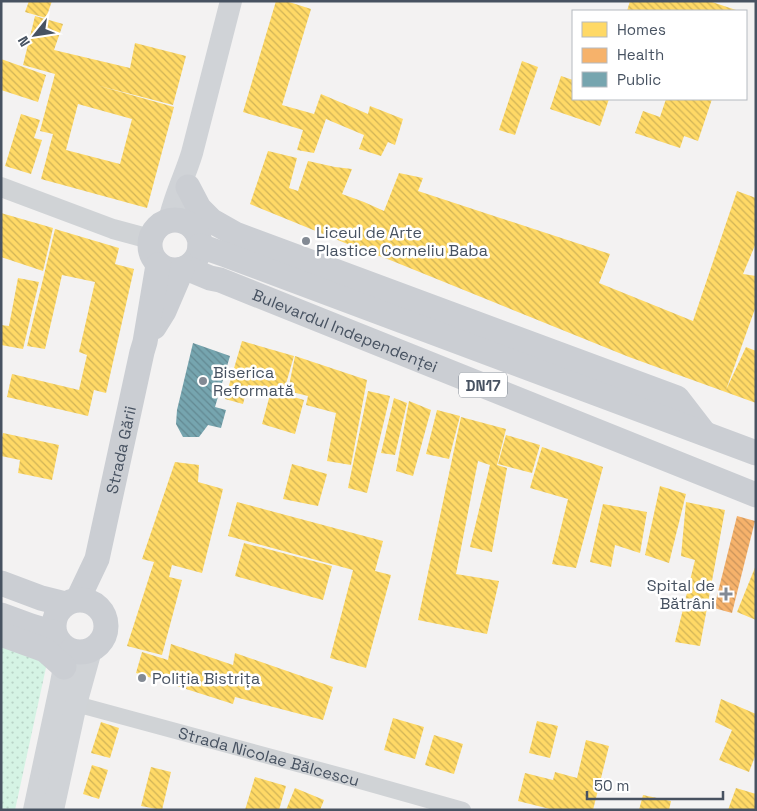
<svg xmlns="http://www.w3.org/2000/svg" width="757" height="811" viewBox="0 0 757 811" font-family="'Space Grotesk',sans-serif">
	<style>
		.park { fill: url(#park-dots) }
		.homes { fill: url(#homes-back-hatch); fill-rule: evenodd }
		.health { fill: url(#health-back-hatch) }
		.public { fill: url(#public-back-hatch) }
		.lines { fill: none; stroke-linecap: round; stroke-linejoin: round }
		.minor { stroke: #d0d3d6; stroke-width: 16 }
		.tertiary { stroke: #d0d3d6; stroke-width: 20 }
		.secondary { stroke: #d0d3d7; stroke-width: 22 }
		.primary { stroke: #cbced3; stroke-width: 25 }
		.poi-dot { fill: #838a94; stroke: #fff; stroke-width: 2 }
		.labels { text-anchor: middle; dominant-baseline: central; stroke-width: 5; stroke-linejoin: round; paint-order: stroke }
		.shield { fill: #fff; stroke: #7e8690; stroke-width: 1 }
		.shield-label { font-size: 15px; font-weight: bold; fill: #475261 }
		.poi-label { font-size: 16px; fill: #475261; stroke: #fff; text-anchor: start }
		.street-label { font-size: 16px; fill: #475261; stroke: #fff }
	</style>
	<defs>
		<pattern id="park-dots" width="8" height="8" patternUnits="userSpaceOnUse" patternTransform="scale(1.25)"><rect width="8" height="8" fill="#d5f3e4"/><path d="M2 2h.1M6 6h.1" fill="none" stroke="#b8d2c6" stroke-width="1.8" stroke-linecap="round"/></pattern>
		<pattern id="homes-back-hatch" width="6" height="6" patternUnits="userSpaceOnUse" patternTransform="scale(1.25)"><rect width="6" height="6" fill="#ffd966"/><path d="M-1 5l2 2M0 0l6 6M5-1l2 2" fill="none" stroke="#d0b357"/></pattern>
		<pattern id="health-back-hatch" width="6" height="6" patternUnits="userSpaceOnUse" patternTransform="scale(1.25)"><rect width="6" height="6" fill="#f6b26b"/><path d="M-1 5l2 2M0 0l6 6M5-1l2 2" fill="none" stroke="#c9935b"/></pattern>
		<pattern id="public-back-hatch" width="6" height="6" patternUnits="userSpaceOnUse" patternTransform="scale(1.25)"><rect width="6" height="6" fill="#76a5af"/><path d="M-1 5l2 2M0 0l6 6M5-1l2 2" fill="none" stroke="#638992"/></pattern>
	</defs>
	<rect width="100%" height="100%" fill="#f3f2f2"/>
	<path class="park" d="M1,645L47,663L15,810H1Z"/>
	<g class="homes">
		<path d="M29,1H52L46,18L25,12Z"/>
		<path d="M276,1H286L311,9L282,105L314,114L321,94L368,114L370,106L403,119L395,145L388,142L381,156L359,149L364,135L326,119L314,153L297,150L303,130L243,112Z"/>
		<path d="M630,1H709L739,11H627Z"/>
		<path d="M35,16L63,24L54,50L130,68L135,43L186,56L173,105L96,85L174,107L147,208L41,179L53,134L40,131L55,74L23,65ZM78,104L132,119L120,164L66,150Z"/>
		<path d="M1,59L46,75L38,102L1,90Z"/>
		<path d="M522,61L538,67L515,135L499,130Z"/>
		<path d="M561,76L573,80V99H609L600,126L550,109Z"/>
		<path d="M666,99H712L698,141L684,136L680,148L635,133L643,111L660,117Z"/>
		<path d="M21,114L40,120L34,138L42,140L31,174L5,166Z"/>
		<path d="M268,151L297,158L289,188L298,191L308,161L335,167L352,169L342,194L364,202L384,211L399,173L423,178L418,191L610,254L599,283L693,321L737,191L756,198V243L743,274L756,276V306L726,390L746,347L756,351V403L629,357L390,260L350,245L250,204Z"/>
		<path d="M1,213L53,228L43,271L1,257Z"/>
		<path d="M55,229L119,248L115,264L134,269L106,393L94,390L88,416L7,397L12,374L79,390L87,355L79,352L95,282L62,275L45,349L27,346Z"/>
		<path d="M18,278L39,282L23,349L1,345V325L9,326Z"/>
		<path d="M242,341L294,356L283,394L304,400L295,434L262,424L271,391L248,385L243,404L225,399Z"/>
		<path d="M295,356L367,380L351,465L327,461L336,413L306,405L308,396L288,391Z"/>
		<path d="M368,391L390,396L367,493L348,488Z"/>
		<path d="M394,398L407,403L395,455L381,453Z"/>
		<path d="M409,401L431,410L413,476L396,471Z"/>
		<path d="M437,410L460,416L449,459L426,454Z"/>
		<path d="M461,417L506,429L497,465L507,468L492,552L470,547L490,465L478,461L456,574L499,581L487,634L418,620Z"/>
		<path d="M3,433L59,445L52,480L18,473L20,460L1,456V442Z"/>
		<path d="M506,435L540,445L532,473L498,464Z"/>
		<path d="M542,447L603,467L576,568L552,564L568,499L530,488Z"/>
		<path d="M175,462L199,465L198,482L223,489L202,573L172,565L169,577L182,580L162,655L127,646L154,562L142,559Z"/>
		<path d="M292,464L327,474L318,506L283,499Z"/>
		<path d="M660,486L686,494L669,563L645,555Z"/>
		<path d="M237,502L383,541L375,571L391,575L366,668L330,658L353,570L228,536Z"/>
		<path d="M686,502L725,510L700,646L675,642L695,560L681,556Z"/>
		<path d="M603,504L647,512L640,553L615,545L611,567L590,562Z"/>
		<path d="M244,543L332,566L323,600L235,576Z"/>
		<path d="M756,565V620L737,612Z"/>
		<path d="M171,644L233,665L235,653L333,687L323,720L235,697L233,704L136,673L142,652L168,660Z"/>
		<path d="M721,699L756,714V754L749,772L719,760L732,730L715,722Z"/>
		<path d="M393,718L424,727L415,759L384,750Z"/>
		<path d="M537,721L558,726L550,758L529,753Z"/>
		<path d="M101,722L119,728L110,758L91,753Z"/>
		<path d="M434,735L463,744L454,774L425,765Z"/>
		<path d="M586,740L609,746L593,810H554L518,801L525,773L553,780L555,772L577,778Z"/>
		<path d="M92,765L108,770L99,799L83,794Z"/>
		<path d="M151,767L171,772L162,810L141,806Z"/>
		<path d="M255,777L286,786L279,810H245Z"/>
		<path d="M295,788L324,800L320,810H286Z"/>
		<path d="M736,788L756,794V810H728Z"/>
		<path d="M643,795L671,801L669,810H639Z"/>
	</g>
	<path class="health" d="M737,516L755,521L732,613L714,608Z"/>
	<path class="public" d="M193,343L230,356L215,407L226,410L221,428L208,425L199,437H183L176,424L177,410Z"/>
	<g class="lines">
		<path class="minor" id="s1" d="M76,704L353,779L463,810"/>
		<path class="tertiary" d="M1,187L113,229L150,239"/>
		<g class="secondary">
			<path d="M169,221C174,197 185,176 192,153L231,1"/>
			<path d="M187,223L186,207L188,186"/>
			<path d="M34,810L60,688L64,667V647"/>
			<path d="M53,810L76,704L91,650"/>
		</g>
		<g class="primary">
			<path d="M188,187L199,208L212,221L235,234L677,398L704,433"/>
			<circle cx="175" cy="245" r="25"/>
			<path d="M200,246L226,255L756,453"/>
			<path id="s2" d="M186,268L210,278L220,280L756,495"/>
			<path d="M154,327L164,311L182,269"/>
			<path d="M1,583L41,598L65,604"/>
			<path id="s3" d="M78,599L97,559L142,352L145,342L158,265"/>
			<circle cx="80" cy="626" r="26"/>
			<path d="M1,615L31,626L54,633"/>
			<path d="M1,634L45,650L64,667"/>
		</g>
	</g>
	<g class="poi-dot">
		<circle cx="306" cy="241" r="5"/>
		<circle cx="203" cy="381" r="5"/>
		<path d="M723.5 586.5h5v5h5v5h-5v5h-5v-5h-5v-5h5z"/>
		<circle cx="142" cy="678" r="5"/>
	</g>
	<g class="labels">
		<rect class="shield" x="459" y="372.5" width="48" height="25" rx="4"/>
		<g class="shield-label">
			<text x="483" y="385">DN17</text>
		</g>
		<g class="poi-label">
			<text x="316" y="232">Liceul de Arte<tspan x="316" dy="18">Plastice Corneliu Baba</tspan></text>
			<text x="213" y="372">Biserica<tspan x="213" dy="18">Reformată</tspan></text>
			<text x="715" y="585" text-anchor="end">Spital de<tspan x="715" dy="18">Bătrâni</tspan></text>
			<text x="152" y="678">Poliția Bistrița</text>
		</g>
		<g class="street-label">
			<text stroke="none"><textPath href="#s2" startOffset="171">Bulevardul Independenței</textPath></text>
			<text stroke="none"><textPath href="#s3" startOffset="156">Strada Gării</textPath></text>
			<text stroke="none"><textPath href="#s1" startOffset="200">Strada Nicolae Bălcescu</textPath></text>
		</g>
	</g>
	<rect width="757" height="811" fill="none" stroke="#475261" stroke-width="5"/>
	<rect x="572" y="10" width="175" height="90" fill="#ffffff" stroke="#b5bac0"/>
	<rect x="582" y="22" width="25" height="15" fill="#ffd966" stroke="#b5bac0"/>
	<text x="617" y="35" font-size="15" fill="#475261">Homes</text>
	<rect x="582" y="48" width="25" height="15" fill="#f6b26b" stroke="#b5bac0"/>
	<text x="617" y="60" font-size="15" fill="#475261">Health</text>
	<rect x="582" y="72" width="25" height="15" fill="#76a5af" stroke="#b5bac0"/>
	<text x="617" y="85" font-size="15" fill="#475261">Public</text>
	<g transform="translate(35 35) rotate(240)" stroke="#ffffff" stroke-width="4" paint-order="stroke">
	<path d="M0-4L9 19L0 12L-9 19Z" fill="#475261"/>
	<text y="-8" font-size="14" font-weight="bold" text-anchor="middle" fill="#475261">N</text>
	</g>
	<path d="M587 791v8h136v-8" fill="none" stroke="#475261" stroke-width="2.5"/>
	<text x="594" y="791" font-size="15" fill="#475261" stroke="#ffffff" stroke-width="4" paint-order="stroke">50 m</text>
</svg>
